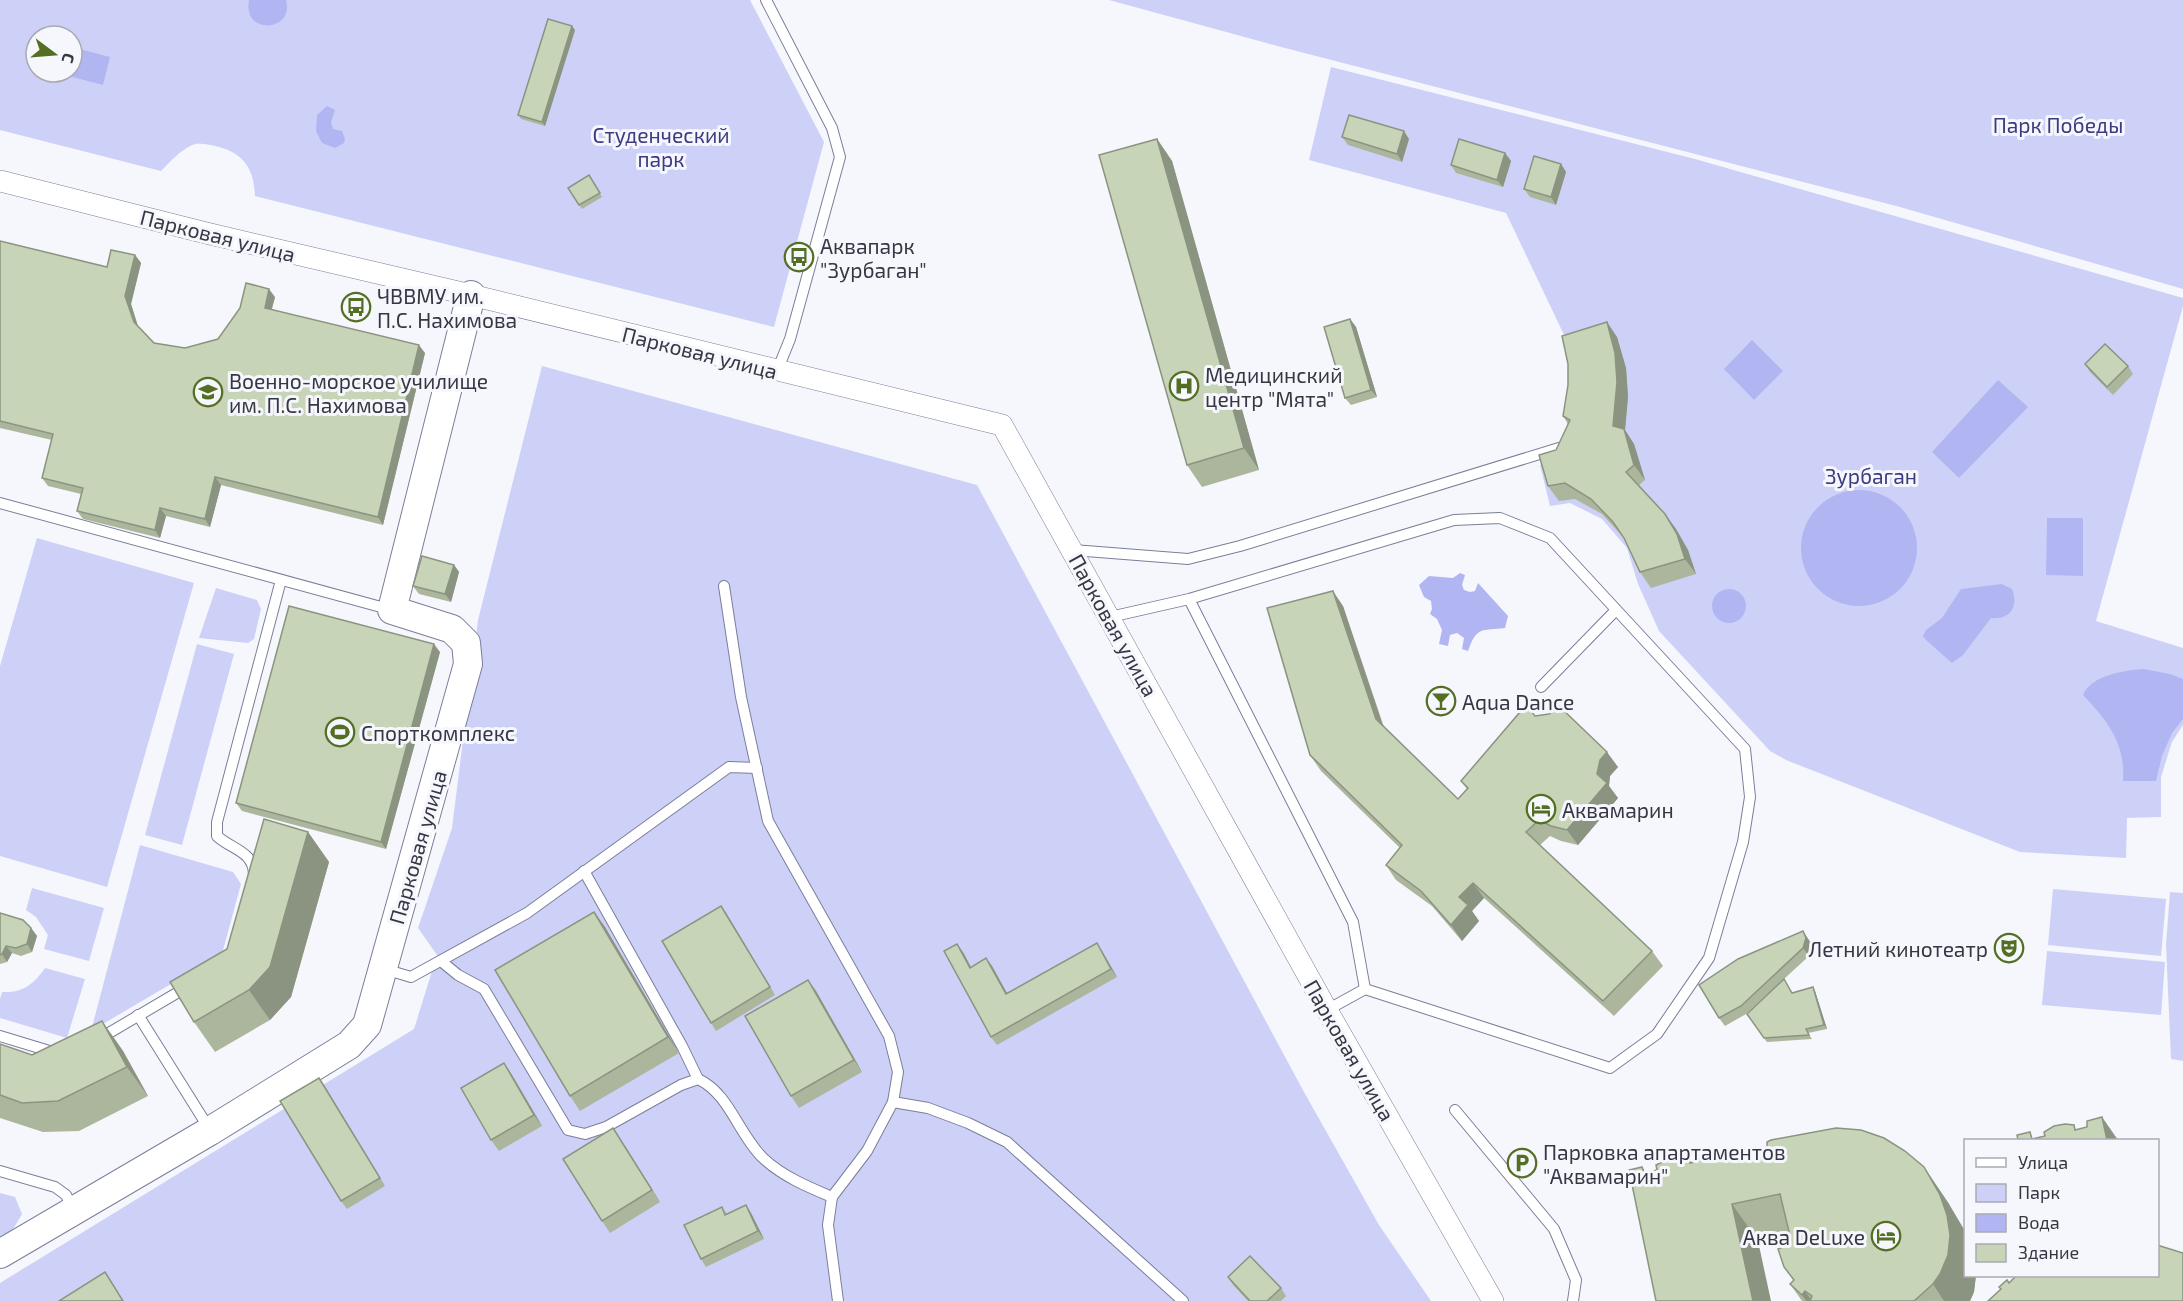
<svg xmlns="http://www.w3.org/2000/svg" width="2183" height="1301" viewBox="0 0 2183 1301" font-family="'Exo 2',sans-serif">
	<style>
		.green { fill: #cdd1f7; fill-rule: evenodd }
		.water { fill: #b1b6f3 }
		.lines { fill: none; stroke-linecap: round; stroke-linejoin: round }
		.lane-casing { stroke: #7b7e9a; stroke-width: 12 }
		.street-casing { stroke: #7b7e9a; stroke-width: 22 }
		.secondary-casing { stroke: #7b7e9a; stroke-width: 30 }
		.lane { stroke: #fff; stroke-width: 10 }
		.street { stroke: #fff; stroke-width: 21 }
		.secondary { stroke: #fff; stroke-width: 28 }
		.wall { fill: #abb69d }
		.shaded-wall { fill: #8b9480 }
		.building { fill: #c7d4b7; stroke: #8b9480; stroke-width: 1.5 }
		.labels { text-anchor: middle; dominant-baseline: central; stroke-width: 6; stroke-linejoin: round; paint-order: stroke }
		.park-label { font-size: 21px; fill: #3c3b81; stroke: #f6f7fd }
		.street-label { font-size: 21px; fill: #363743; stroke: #f6f7fd }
		.poi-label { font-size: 21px; fill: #363743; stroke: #f6f7fd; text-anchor: start }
	</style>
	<rect width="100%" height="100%" fill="#f6f7fd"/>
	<g class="green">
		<path d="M0,0H750L824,142L774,327L255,196C254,170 245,154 219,147C212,145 201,143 195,144C182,148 170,162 161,171L0,130ZM36,36H72V72H36Z"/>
		<path d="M1109,0H2183V289L1900,207L1285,48Z"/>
		<path d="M1331,67L1695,159L2183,298V306L2096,621L2183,648V725L2172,742L2161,777V817L2127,818L2126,858L2020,852L1786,760L1770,751L1659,631L1638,584L1627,548L1602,519L1570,503L1550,506L1540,465L1558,460L1567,427L1570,389L1566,339L1506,213L1309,160Z"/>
		<path d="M542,366L977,485L1304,1092L1379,1225L1431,1301H0V1283L414,1029L437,955L418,928L452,828L478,620Z"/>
		<path d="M37,538L194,583L107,887L0,856V666Z"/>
		<path d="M216,588L257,600L261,609L254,639L248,643L199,638Z"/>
		<path d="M197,644L234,654L182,845L145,835Z"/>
		<path d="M140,845L233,872L241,884L222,954L91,1031Z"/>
		<path d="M32,888L104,908L89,961L44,949L48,935L36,917L26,910Z"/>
		<path d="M2053,889L2166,899L2161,956L2048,945Z"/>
		<path d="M2170,892L2183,893V1061L2171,1059L2166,945Z"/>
		<path d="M2047,951L2165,962L2161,1015L2042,1005Z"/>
		<path d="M45,968L85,979L67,1038L0,1018V999L2,992C23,993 34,984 45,968Z"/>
		<path d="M0,1193L15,1197L22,1214L12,1231L0,1238Z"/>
	</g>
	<g class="water">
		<path d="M249,0H286C295,32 242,36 249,0Z"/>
		<path d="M72,47L110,57L103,85L61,74V72H72Z"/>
		<path d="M327,106L335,110L331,122L333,129L342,131L345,139L344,143L335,148L322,143L316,131L317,115Z"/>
		<path d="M1752,340L1783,371L1754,400L1724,369Z"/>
		<path d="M1998,380L2028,407L1959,478L1932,452Z"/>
		<circle cx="1859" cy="548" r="58"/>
		<path d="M2047,518H2083V576L2046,575Z"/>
		<path d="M1460,573L1465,575L1462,585L1464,590L1470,592L1475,591L1478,583L1508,616L1505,628C1481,631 1477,626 1468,651L1462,649L1464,638L1457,633L1450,635L1448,646L1439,644L1442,630L1437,619L1430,614L1432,609L1431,601L1424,597L1419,585L1429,576L1453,578Z"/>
		<path d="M2002,584L2012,589C2019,607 2010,620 1991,618L1963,655L1952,663L1926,640L1923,636L1926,630L1942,618L1961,589Z"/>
		<circle cx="1729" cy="606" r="17"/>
		<path d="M2144,669L2170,674L2183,679V719L2172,733L2162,756L2156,781H2123C2126,744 2107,720 2083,695C2091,675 2126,670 2144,669Z"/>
	</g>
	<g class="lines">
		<g class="lane-casing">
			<g id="lane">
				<path d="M766,0L832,128L840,157L790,339L777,371"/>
				<path d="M0,503L392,610"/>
				<path d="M1073,550L1188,559L1240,546L1559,448"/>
				<path d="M724,586L741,697L768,821L889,1036L898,1072L893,1102L867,1151L832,1197L828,1225L838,1301"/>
				<path d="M1110,617L1189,599L1454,520L1500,518L1550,538L1745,749L1750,797L1743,842L1709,958L1657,1034L1610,1068L1365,989L1353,922L1189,599"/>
				<path d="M1541,687L1616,610"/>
				<path d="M584,871L682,1046L698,1079"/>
				<path d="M254,877C255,851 232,850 217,836V822L281,580"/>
				<path d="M441,961L458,975L484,989L568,1130L585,1134L606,1127L681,1085L698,1079C730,1094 738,1134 763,1158C782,1176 808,1187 832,1197"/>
				<path d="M384,969L411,977L527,913L729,767L757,768"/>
				<path d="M1327,1010L1365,989"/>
				<path d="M138,1015L210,1130"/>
				<path d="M0,1036L56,1053"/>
				<path d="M97,1040L187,987"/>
				<path d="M893,1102L928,1108L968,1123L1007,1142L1183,1301"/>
				<path d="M1455,1110L1554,1229L1576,1280L1573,1301"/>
				<path d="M0,1171L55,1187L66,1195L73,1209"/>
			</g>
		</g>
		<g class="street-casing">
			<path id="street" d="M0,181L206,233L471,295L1002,425L1327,1010L1493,1301"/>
		</g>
		<g class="secondary-casing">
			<path id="secondary" d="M0,1254L210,1131L349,1045L367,1025L468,664L466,643L452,629L392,610L471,295"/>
		</g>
		<use href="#lane" class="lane"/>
		<use href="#street" class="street"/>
		<use href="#secondary" class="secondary"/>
	</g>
	<g class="wall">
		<path d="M575,30L545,126L521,119L518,115Z"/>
		<path d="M1342,137L1409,139L1402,162L1348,145Z"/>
		<path d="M1157,139L1172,161L1259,470L1202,487L1187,465Z"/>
		<path d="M1505,153L1511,161L1503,187L1456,173L1451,165Z"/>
		<path d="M1561,164L1566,172L1556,205L1530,197L1524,189Z"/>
		<path d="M589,175L602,197L582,209L568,188Z"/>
		<path d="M0,241L107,267L135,255L141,263L131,304L138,326L154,343L185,348L218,339L275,297L272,309L425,353L383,525L221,485L210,527L166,516L160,538L83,519L77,511L81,494L48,486L42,478L52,440L0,428Z"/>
		<path d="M1350,319L1356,327L1377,397L1351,405L1345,398Z"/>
		<path d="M1617,337L1626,368L1628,397L1625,430L1634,444L1645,480L1639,485L1665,514L1676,529L1688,550L1696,574L1651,588L1640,572L1625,539L1602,514L1575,499L1559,501L1548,486L1556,450L1568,424L1563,416Z"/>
		<path d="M2085,364L2128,366L2133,374L2113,395L2090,372Z"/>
		<path d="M454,565L459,572L451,602L419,594L413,586Z"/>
		<path d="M1343,606L1384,727L1458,799L1467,789L1461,781L1535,716L1618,767L1610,776L1609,786L1618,798L1578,845L1561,841L1550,836L1540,845L1652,951L1663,966L1614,1016L1484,898L1472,911L1479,921L1462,941L1432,906L1396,880L1386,865L1400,848L1321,771L1310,755Z"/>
		<path d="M440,652L386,849L242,811L236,803Z"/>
		<path d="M308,832L329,862L291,997L270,1020L215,1052L194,1022L227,949Z"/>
		<path d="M594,912L605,927L679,1053L580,1111L570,1096Z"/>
		<path d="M0,913L31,928L37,936L32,952L21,956L12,953L7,962L0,964Z"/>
		<path d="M726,913L775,995L716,1031L711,1023Z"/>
		<path d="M1803,931L1812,945L1809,956L1746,1014L1725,1026L1719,1018Z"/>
		<path d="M1102,951L1117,977L997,1045L991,1037L963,952L971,967L992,966L1007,994Z"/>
		<path d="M1784,979L1792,993L1813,987L1815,991L1827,1029L1808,1033L1812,1039L1767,1042L1747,1014Z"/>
		<path d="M808,980L816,991L862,1072L799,1108L791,1096Z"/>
		<path d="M102,1021L123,1051L148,1096L79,1131L43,1132L0,1118V1044L32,1055Z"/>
		<path d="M504,1063L512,1075L542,1126L499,1151L491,1140Z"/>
		<path d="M324,1085L385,1186L347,1209L341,1201Z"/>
		<path d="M621,1140L660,1202L610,1233L602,1221Z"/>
		<path d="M1714,1151L1718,1157L1924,1167L1949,1204L1965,1275H1976L1974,1292L1970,1301H1802L1790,1284L1794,1280L1786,1246L1791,1240L1790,1234L1758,1241L1629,1170L1642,1167L1646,1172L1657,1170L1689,1158L1692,1163L1700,1161Z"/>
		<path d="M746,1205L751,1213L764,1239L706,1267L701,1259L722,1207L727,1214Z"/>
		<path d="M1228,1277L1281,1288L1286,1296L1281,1301H1248L1233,1285Z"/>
	</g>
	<g class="shaded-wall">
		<path d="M572,26L575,30L545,126L542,122Z"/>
		<path d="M1404,131L1409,139L1402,162L1397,154Z"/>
		<path d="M1157,139L1172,161L1259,470L1244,448Z"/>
		<path d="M1505,153L1511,161L1503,187L1497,180Z"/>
		<path d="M1561,164L1566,172L1556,205L1551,197Z"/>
		<path d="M135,255L141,263L131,304L139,330L134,322L125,296Z"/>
		<path d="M269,289L275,297L270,315L265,308Z"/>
		<path d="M1350,319L1356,327L1377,397L1371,390Z"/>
		<path d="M1607,322L1617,337L1626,368L1628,397L1625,430L1634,444L1645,480L1634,465L1613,426Z"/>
		<path d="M419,345L425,353L383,525L378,517Z"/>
		<path d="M215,477L221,485L210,527L205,519Z"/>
		<path d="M160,508L166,516L160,538L155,530Z"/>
		<path d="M1665,514L1676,529L1688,550L1696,574L1685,559Z"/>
		<path d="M454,565L459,572L451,602L445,594Z"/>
		<path d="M1333,591L1343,606L1386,735L1376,719Z"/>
		<path d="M434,644L440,652L386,849L381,842Z"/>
		<path d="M1607,752L1618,767L1610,776L1609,786L1618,798L1578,845L1567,830L1597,774L1600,760Z"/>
		<path d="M308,832L329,862L291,997L270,1020L249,990Z"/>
		<path d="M1473,883L1484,898L1472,911L1479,921L1462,941L1451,925L1459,897Z"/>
		<path d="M721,906L726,913L775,995L770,987Z"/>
		<path d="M594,912L605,927L679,1053L668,1037Z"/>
		<path d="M31,928L37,936L32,952L27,944Z"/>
		<path d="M1803,931L1812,945L1809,956L1803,948Z"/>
		<path d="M1097,943L1102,951L1117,977L1111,969Z"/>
		<path d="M957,944L963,952L975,975L970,968Z"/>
		<path d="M6,946L12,953L7,962L2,954Z"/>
		<path d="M986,958L992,966L1012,1002L1006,994Z"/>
		<path d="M808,980L816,991L862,1072L854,1060Z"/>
		<path d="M1813,987L1815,991L1827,1029L1824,1025Z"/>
		<path d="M102,1021L123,1051L148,1096L127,1067Z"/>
		<path d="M504,1063L512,1075L542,1126L534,1115Z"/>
		<path d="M319,1078L324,1085L385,1186L380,1178Z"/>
		<path d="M2102,1117L2118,1140H2107Z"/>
		<path d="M613,1128L621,1140L660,1202L652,1190Z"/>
		<path d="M1924,1167L1949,1204L1965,1231V1275H1976L1974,1292L1970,1301H1944L1933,1284Z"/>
		<path d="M1732,1204L1758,1241L1771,1301H1753Z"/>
		<path d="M746,1205L751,1213L764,1239L758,1231Z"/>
		<path d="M1805,1291L1812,1301H1806L1802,1295Z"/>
	</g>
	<g class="building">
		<path d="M548,19L572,26L542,122L518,115Z"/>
		<path d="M1349,115L1404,131L1397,154L1342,137Z"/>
		<path d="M1157,139L1244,448L1187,465L1099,155Z"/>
		<path d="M1459,139L1505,153L1497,180L1451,165Z"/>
		<path d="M1534,156L1561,164L1551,197L1524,189Z"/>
		<path d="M589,175L600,193L579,205L568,188Z"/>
		<path d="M0,241L107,267L111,250L135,255L125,296L134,322L154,343L185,348L218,339L240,308L246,283L269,289L265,308L419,345L378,517L215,477L205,519L160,508L155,530L77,511L83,488L42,478L53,434L0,421Z"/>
		<path d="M1350,319L1371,390L1345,398L1324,327Z"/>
		<path d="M1607,322L1615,353L1617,382L1613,426L1624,429L1634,465L1626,472L1665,514L1677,534L1685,559L1640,572L1624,538L1613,522L1591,499L1565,483L1548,486L1539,455L1556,450L1570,420L1563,416L1568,385V364L1562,336Z"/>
		<path d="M2105,344L2128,366L2107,387L2085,364Z"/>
		<path d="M422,556L454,565L445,594L413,586Z"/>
		<path d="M1333,591L1376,719L1458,799L1468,788L1461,781L1526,705L1535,716L1549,714L1559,706L1607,752L1600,760L1597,774L1607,783L1567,830L1551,826L1539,820L1526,832L1652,951L1603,1001L1473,883L1459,897L1468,905L1451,925L1421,891L1386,865L1402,845L1310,755L1267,608Z"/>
		<path d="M289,606L434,644L381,842L236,803Z"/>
		<path d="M264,819L308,832L270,967L249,990L194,1022L170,982L227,949Z"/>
		<path d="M721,906L770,987L711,1023L662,941Z"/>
		<path d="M594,912L668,1037L570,1096L495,970Z"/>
		<path d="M0,913L23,920L31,928L27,944L16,948L6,946L2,954L0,955Z"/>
		<path d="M1803,931L1806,938L1803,948L1741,1006L1719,1018L1699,985L1738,959Z"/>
		<path d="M1097,943L1111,969L991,1037L944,951L957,944L970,968L986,958L1006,994Z"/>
		<path d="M1784,979L1792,993L1813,987L1824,1025L1806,1029L1809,1035L1764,1038L1747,1014Z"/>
		<path d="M808,980L854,1060L791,1096L745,1016Z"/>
		<path d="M102,1021L127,1067L58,1101L22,1103L0,1095V1044L32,1055Z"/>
		<path d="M504,1063L534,1115L491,1140L461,1088Z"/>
		<path d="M319,1078L380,1178L341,1201L280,1101Z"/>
		<path d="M2102,1117L2107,1140H2018L2017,1135L2030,1132L2032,1139L2045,1136L2044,1132L2054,1126L2065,1124L2074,1125L2075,1130L2087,1127V1121Z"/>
		<path d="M613,1128L652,1190L602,1221L563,1159Z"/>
		<path d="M1836,1128L1861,1130L1884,1138L1905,1151L1924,1167L1940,1195L1947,1215L1950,1235L1948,1255L1940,1274L1933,1284L1914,1301H1810L1812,1296L1805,1291L1802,1295L1790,1284L1794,1280L1784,1267L1778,1249L1786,1246V1242L1791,1240L1780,1194L1732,1204L1753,1301H1656L1629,1170L1642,1167L1644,1173L1657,1170L1656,1165L1669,1159L1689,1158L1690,1163L1700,1161L1699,1155L1714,1151L1715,1158L1767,1147V1142L1771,1140Z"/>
		<path d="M746,1205L758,1231L701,1259L684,1225L722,1207L725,1215Z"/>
		<path d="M2157,1245L2183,1253V1301H1988L2001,1289L1999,1287L2007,1280L2009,1283L2017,1275H2157Z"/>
		<path d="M1250,1256L1281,1288L1267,1301H1250L1228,1277Z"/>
		<path d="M105,1272L123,1301H59Z"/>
	</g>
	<defs>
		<g id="bus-ring" transform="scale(1.5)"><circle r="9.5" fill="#f6f7fd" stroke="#546f23" stroke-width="1.5"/><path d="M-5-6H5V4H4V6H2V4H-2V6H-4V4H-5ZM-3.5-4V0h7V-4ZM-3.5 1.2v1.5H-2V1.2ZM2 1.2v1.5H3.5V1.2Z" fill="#546f23"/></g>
		<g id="hospital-ring" transform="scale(1.5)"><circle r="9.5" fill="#f6f7fd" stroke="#546f23" stroke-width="1.5"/><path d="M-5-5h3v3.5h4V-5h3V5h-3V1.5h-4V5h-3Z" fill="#546f23"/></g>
		<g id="university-ring" transform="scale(1.5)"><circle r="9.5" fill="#f6f7fd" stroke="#546f23" stroke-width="1.5"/><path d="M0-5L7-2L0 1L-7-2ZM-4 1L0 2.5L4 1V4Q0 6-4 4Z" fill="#546f23"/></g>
		<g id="bar-ring" transform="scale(1.5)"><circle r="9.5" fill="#f6f7fd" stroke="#546f23" stroke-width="1.5"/><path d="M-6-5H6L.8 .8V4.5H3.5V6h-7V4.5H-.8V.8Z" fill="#546f23"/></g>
		<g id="stadium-ring" transform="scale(1.5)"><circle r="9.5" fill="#f6f7fd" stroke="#546f23" stroke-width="1.5"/><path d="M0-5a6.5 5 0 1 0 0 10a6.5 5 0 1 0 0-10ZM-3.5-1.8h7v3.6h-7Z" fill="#546f23"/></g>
		<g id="hotel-ring" transform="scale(1.5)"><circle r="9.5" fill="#f6f7fd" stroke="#546f23" stroke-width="1.5"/><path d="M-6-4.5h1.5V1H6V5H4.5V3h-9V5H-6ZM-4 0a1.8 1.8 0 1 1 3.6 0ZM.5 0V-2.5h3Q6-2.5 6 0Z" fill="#546f23"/></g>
		<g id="theatre-ring" transform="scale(1.5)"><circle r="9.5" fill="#f6f7fd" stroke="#546f23" stroke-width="1.5"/><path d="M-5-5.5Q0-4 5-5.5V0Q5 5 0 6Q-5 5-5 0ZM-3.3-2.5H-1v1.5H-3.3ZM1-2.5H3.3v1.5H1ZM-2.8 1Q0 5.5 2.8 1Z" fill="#546f23"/></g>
		<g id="parking-ring" transform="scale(1.5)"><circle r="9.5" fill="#f6f7fd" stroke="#546f23" stroke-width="1.5"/><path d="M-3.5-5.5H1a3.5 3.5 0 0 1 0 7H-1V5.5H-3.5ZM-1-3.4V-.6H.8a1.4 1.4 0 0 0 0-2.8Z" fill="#546f23"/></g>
	</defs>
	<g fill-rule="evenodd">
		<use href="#bus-ring" x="799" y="257"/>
		<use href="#bus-ring" x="356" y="307"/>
		<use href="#hospital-ring" x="1184" y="386"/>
		<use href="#university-ring" x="208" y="392"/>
		<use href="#bar-ring" x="1441" y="701"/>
		<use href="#stadium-ring" x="340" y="732"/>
		<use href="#hotel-ring" x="1541" y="809"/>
		<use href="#theatre-ring" x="2009" y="948"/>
		<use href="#parking-ring" x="1522" y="1163"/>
		<use href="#hotel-ring" x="1886" y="1236"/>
	</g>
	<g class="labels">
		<g class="park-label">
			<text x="2058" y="124">Парк Победы</text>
			<text x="661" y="134">Студенческий<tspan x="661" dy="24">парк</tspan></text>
			<text x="1871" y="475">Зурбаган</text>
		</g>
		<g class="street-label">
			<text transform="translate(218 235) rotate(14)">Парковая улица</text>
			<text transform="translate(700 352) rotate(14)">Парковая улица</text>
			<text transform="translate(1114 625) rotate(61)">Парковая улица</text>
			<text transform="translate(417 847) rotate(-74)">Парковая улица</text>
			<text transform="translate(1350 1050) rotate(60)">Парковая улица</text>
		</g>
		<g class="poi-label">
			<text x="820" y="245">Аквапарк<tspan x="820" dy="24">"Зурбаган"</tspan></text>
			<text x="377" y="295">ЧВВМУ им.<tspan x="377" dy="24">П.С. Нахимова</tspan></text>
			<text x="1205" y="374">Медицинский<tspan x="1205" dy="24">центр "Мята"</tspan></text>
			<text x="229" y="380">Военно-морское училище<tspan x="229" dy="24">им. П.С. Нахимова</tspan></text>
			<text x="1462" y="701">Aqua Dance</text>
			<text x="361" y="732">Спорткомплекс</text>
			<text x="1562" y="809">Аквамарин</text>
			<text x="1988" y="948" text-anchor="end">Летний кинотеатр</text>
			<text x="1543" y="1151">Парковка апартаментов<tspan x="1543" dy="24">"Аквамарин"</tspan></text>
			<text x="1865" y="1236" text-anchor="end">Аква DeLuxe</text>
		</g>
	</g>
	<rect x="1964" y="1139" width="195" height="138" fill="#f6f7fd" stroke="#a9aab3" stroke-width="1.5"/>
	<rect x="1976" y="1158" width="30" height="9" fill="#ffffff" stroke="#a9aab3" stroke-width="1.5"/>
	<text x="2018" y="1169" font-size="18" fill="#363743">Улица</text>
	<rect x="1976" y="1184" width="30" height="18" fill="#cdd1f7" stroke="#a9aab3" stroke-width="1.5"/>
	<text x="2018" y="1199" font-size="18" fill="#363743">Парк</text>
	<rect x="1976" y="1214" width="30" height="18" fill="#b1b6f3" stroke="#a9aab3" stroke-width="1.5"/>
	<text x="2018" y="1229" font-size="18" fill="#363743">Вода</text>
	<rect x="1976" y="1244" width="30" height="18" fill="#c7d4b7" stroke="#a9aab3" stroke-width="1.5"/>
	<text x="2018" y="1259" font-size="18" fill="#363743">Здание</text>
	<g transform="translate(54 54) rotate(106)"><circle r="28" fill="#f6f7fd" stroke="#a9aab3" stroke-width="1.5"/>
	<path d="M0-4.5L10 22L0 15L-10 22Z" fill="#546f23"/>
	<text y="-9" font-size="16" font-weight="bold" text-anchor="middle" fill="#363743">С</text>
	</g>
</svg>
